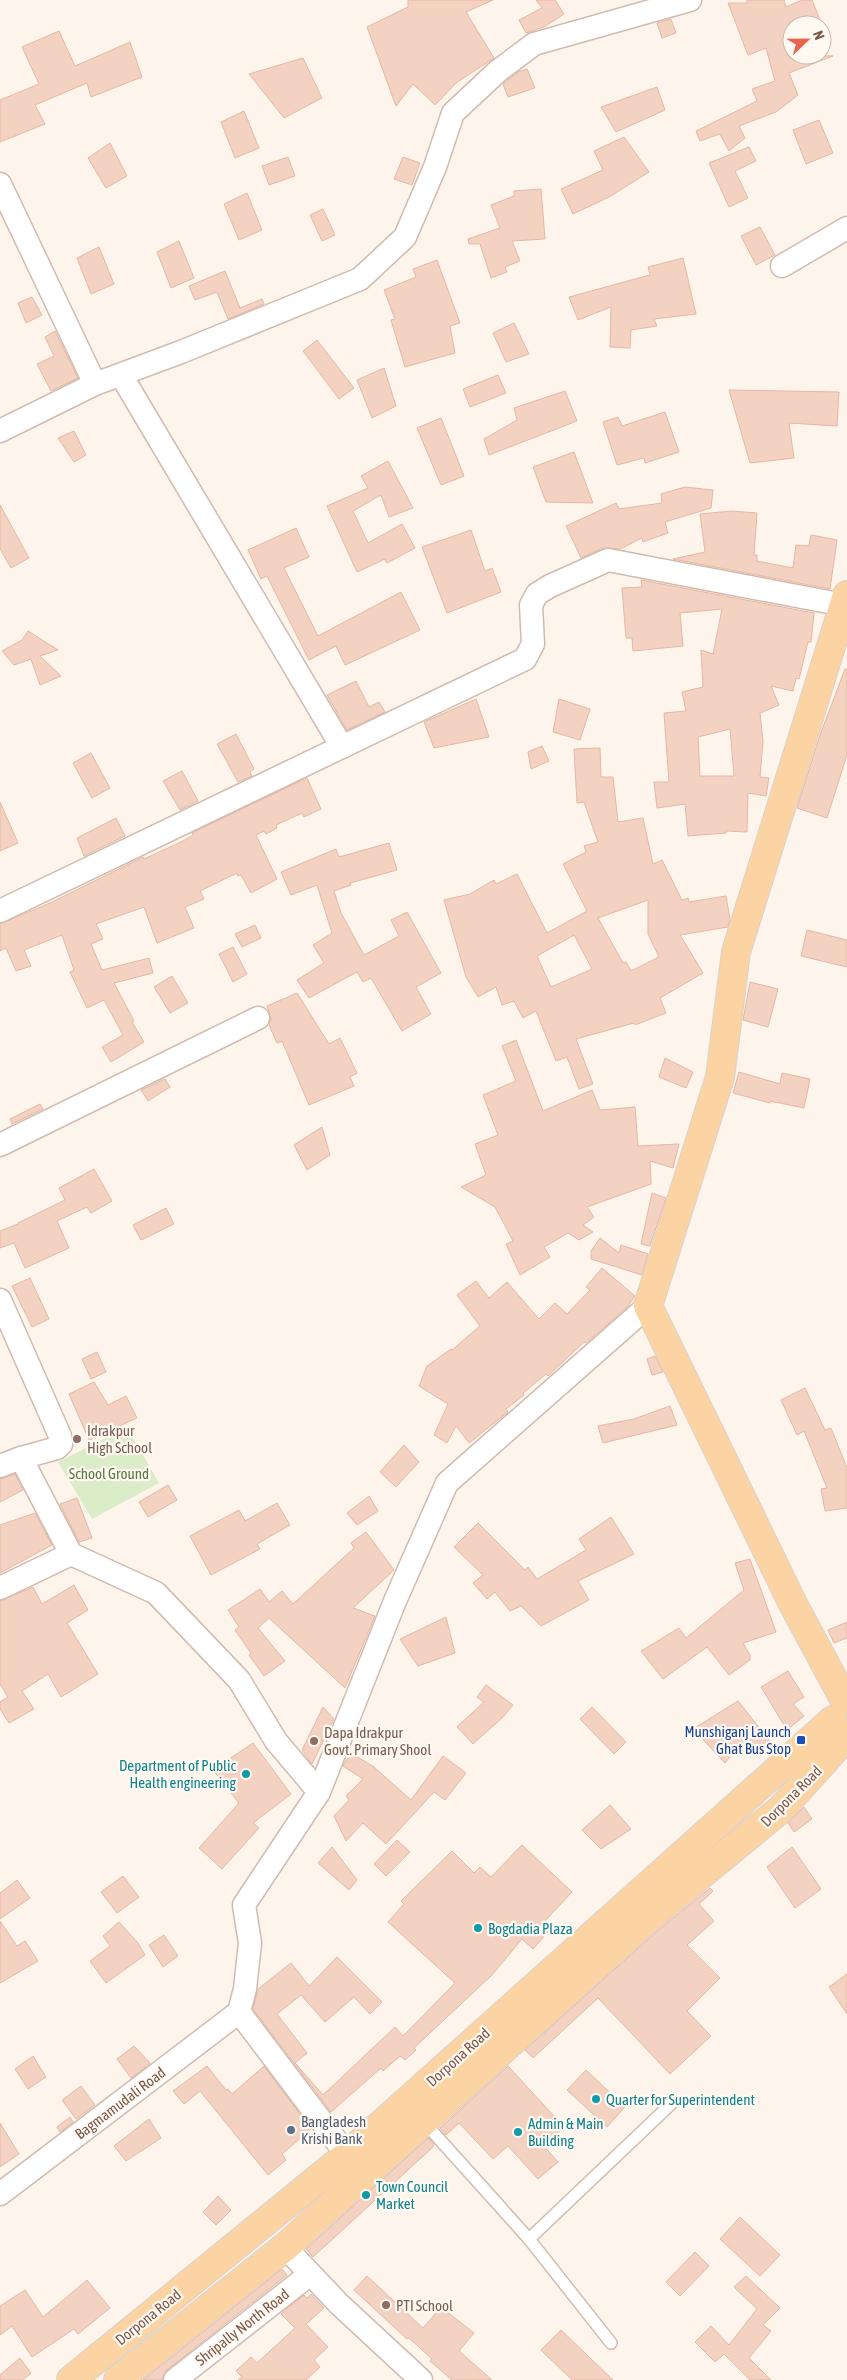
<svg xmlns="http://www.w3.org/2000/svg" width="847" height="2380" viewBox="0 0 847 2380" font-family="'Asap Condensed',sans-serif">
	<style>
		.green { fill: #daecc8 }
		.building { fill: #f3d2c2; stroke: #e7b7a2; fill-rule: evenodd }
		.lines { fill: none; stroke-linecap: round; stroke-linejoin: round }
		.service-casing { stroke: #d1bbaf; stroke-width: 14 }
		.minor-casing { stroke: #d1bbaf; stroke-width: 25 }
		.primary-casing { stroke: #dad1cd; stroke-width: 30 }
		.service { stroke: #fff; stroke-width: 11 }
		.minor { stroke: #fff; stroke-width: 22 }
		.primary { stroke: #fcd4a3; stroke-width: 28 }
		.education-dot { fill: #8d6e63; stroke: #fff9f2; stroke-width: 2 }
		.transit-dot { fill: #1a4fb4; stroke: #fff9f2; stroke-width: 2 }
		.culture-dot { fill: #0f9aa8; stroke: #fff9f2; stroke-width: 2 }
		.service-dot { fill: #5c6f8a; stroke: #fff9f2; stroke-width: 2 }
		.labels { text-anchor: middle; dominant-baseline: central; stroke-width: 4.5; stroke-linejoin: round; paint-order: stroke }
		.education-label { font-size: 15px; fill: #785e54; stroke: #fff9f2; text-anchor: start }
		.park-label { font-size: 15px; fill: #567a41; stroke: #fff9f2 }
		.transit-label { font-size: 15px; fill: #164399; stroke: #fff9f2; text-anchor: end }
		.culture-label { font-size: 15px; fill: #0d838f; stroke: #fff9f2; text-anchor: start }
		.street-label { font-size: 15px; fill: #7a594c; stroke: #fff9f2 }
		.service-label { font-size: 15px; fill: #4e5e75; stroke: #fff9f2; text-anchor: start }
	</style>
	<rect width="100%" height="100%" fill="#fdf5eb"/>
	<path class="green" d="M127,1427L159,1483L92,1519L58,1462Z"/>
	<g class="building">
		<path d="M408,0H493L466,12L494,58L456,83L435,105L413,84L396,106L367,27L408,7Z"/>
		<path d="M536,0H555L564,14L544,27L526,33L519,20L542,8Z"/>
		<path d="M747,0H784L786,7L802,0H812L822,25H792V55L833,56L789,73L798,95L776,112L739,126L745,138L729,151L720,134L700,141L696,131L757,101L752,89L775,81L766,48L748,55L728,3H747Z"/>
		<path d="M671,19L676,33L662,38L657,23Z"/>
		<path d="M59,31L75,66L130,42L142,77L91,97L87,83L35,105L45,124L0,142V100L39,84L22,47Z"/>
		<path d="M303,58L322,98L284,118L249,74Z"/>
		<path d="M527,69L535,88L508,97L503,84L518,72Z"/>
		<path d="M657,87L665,110L616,132L601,107Z"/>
		<path d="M244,111L259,148L235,158L221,122Z"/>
		<path d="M819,120L833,153L806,164L793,130Z"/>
		<path d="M624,137L649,172L609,197L573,214L561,189L603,170L594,151Z"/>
		<path d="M110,143L127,176L106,188L88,158Z"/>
		<path d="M749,147L756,161L735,171L748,198L729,207L709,163Z"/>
		<path d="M288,157L295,176L269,185L262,166Z"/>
		<path d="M403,157L420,163L412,185L394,179Z"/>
		<path d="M541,189L545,239L512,241L520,261L505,267L507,272L491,278L480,244H469L468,239L500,228L491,205L514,196V191Z"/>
		<path d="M247,193L262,230L239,240L224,204Z"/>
		<path d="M323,209L335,235L322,241L310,215Z"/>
		<path d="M760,227L775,255L756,265L741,236Z"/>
		<path d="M179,241L194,278L171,288L157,252Z"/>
		<path d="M99,247L114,284L91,294L77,258Z"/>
		<path d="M683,258L696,314L654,319L657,326L631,330L630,348L610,347L611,307L578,320L569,297L650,275L648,267Z"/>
		<path d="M437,260L460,323L450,326L455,353L405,367L391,320L395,319L384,290L416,277L413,269Z"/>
		<path d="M225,271L240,308L262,299L264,304L228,319L217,292L195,300L189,286Z"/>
		<path d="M32,297L42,315L26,323L18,303Z"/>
		<path d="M514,323L529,354L506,362L493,333Z"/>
		<path d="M55,331L78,378L51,391L37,364L54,356L45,337Z"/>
		<path d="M317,340L354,388L339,399L303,351Z"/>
		<path d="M384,368L396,406L372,418L357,380Z"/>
		<path d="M498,375L506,393L470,407L463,389Z"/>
		<path d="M729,390L839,392L837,426L789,423L794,458L750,463Z"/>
		<path d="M565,391L577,421L489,455L484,439L517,420L514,408Z"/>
		<path d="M665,412L679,452L645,463L644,458L617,465L603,422L618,417L622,426Z"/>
		<path d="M441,418L464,476L441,485L417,428Z"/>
		<path d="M74,431L86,455L74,462L58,438Z"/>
		<path d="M574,452L593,503L546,502L533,467Z"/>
		<path d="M388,461L413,508L389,517L381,495L353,511L368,543L402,524L415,548L387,563L385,559L357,572L327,506L368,488L361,476Z"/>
		<path d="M685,487L713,490L711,508L665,522L668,533L643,542L642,538L620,549L603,548L581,558L566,526L616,503L619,509L662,503L661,494Z"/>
		<path d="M0,505L29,558L11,568L0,549Z"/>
		<path d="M732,511L757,513L754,555H757V561L793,568L796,545L809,546L811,535L837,540L830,589L673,559L705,552L700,514Z"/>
		<path d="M296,528L309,557L284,568L318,636L401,592L420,630L345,665L336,646L309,660L267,576L261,579L248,550Z"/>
		<path d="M471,530L485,571L492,568L501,592L447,613L422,547Z"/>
		<path d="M641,580L814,613L811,642H808L799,679L796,678L793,691L771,686L779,705L760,713L763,741L760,777L769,778L766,796L748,793L747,832L726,831V833L688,836L685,804L657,808L654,782H669L664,713L686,711L682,692L703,687L701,650L713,654L722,609L680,613L683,646L633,651L632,638H626L622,588L642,587ZM730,729L734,776H700L698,737Z"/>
		<path d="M28,631L58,650L40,656L61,676L40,685L31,659L14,665L2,651L22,640Z"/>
		<path d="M845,669H847V755L827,818L797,808L820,735Z"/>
		<path d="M356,681L369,707L379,702L385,712L347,730L327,695Z"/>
		<path d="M476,699L489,737L434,748L424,722Z"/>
		<path d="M559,699L590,709L580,740L553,732Z"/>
		<path d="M236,734L254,769L250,772L252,776L238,782L217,744Z"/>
		<path d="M542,746L549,761L531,769L528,752Z"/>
		<path d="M600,748L601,777H613L618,822L643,818L653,864L662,860L682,900L688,898L689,902L726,896L730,919L728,927L680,935L703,973L660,998L666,1013L635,1025L634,1023L576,1039L593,1084L579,1089L567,1057L556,1061L536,1011L523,1018L514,1001L502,1005L496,987L478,997L466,977L444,900L470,894L494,880L496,884L517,874L547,933L587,911L563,864L586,852L584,846L598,842L584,802L577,803L574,749ZM648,900V934L659,957L631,971L626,962L623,963L598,918ZM574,935L592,969L551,987L537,956Z"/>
		<path d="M91,753L110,788L92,798L73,763Z"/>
		<path d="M182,771L198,801L180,810L163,781Z"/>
		<path d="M307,778L321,809L304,817L302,813L276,825L277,828L266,834L264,831L256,835L277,879L251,893L241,875L238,876L237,873L200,891L204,899L185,907L194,928L157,943L144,907L96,924L103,939L91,944L102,970L149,958L153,973L114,983L134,1021L132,1022L144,1042L111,1062L102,1047L123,1035L104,1000L87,1008L70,972L74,970L62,935L24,950L31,966L16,971L6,948L0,951V924L50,903L143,857L144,859L183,841L193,835L192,833Z"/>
		<path d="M0,802L18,843L0,851Z"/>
		<path d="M116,818L125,836L84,856L77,838Z"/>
		<path d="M389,843L397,870L350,883L351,885L334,891L341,913L364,955L399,936L391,920L407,912L441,973L416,987L431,1014L402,1031L371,978L363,982L357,972L309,998L297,980L324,963L313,945L332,933L317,885L291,895L281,872L336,849L339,857Z"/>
		<path d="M255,925L261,938L242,947L235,934Z"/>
		<path d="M807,930L847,940V967L801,956Z"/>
		<path d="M233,947L247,974L233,982L219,954Z"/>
		<path d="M172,976L188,1003L170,1013L154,987Z"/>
		<path d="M750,982L778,989L768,1027L743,1020Z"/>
		<path d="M297,993L329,1044L340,1038L357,1073L350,1077L354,1086L309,1105L282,1041L277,1043L269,1025L271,1018L267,1006Z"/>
		<path d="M516,1040L543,1111L592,1090L600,1110L635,1107L638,1146L679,1144L673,1168L650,1161L651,1184L587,1207L594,1217L583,1225L593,1232L579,1240L568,1233L544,1247L550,1257L520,1275L506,1244L513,1241L495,1207L461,1187L486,1175L475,1144L498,1135L483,1095L516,1081L502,1046Z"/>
		<path d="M665,1058L693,1072L686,1088L659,1077Z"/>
		<path d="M739,1072L780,1084L782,1073L810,1079L804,1108L770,1101V1103L733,1093Z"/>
		<path d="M165,1079L170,1087L148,1101L141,1090Z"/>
		<path d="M40,1104L43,1109L12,1124L10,1119Z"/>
		<path d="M322,1127L330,1155L307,1170L294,1145Z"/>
		<path d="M94,1169L112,1201L91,1213L87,1207L57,1221L69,1248L25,1268L14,1243L0,1248V1231L18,1224V1223L65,1200L59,1188Z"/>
		<path d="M652,1193L666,1198L650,1246L641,1244Z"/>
		<path d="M166,1208L174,1224L141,1240L133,1225Z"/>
		<path d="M600,1238L619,1253L621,1245L648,1254L642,1275L591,1259V1251Z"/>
		<path d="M602,1268L635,1296L628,1306L586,1343L584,1342L548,1376L546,1374L523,1393L524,1395L506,1409L508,1412L469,1443L456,1426L447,1443L434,1435L448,1404L419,1386L427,1366L451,1349L452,1350L480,1326L457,1295L476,1281L489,1298L507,1282L539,1319L555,1303L567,1314L590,1290L586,1287Z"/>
		<path d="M30,1278L49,1319L32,1327L12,1286Z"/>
		<path d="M97,1352L106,1372L91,1379L82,1359Z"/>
		<path d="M655,1356L663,1372L652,1375L647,1359Z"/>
		<path d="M94,1382L108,1405L126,1396L137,1418L89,1440L69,1394Z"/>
		<path d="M805,1388L825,1430L831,1428L847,1468V1508L825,1511L821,1489L827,1488L804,1431L797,1435L781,1400Z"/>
		<path d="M670,1406L677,1425L603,1443L598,1426L634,1419Z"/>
		<path d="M404,1445L419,1462L396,1487L380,1472Z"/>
		<path d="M15,1474L23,1490L0,1502V1479Z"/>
		<path d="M168,1485L177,1500L148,1517L139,1502Z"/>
		<path d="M369,1496L378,1511L357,1525L347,1513Z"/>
		<path d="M77,1498L92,1538L79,1542L60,1504Z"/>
		<path d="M277,1503L290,1525L257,1544L260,1549L211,1575L190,1536L239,1510L245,1521Z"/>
		<path d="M35,1513L52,1545L0,1573V1525Z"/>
		<path d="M611,1517L634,1554L578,1581L589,1600L541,1626L521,1606L510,1611L495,1592L487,1599L473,1583L483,1575L454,1547L478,1523L525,1570L528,1567L537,1579L586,1550L579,1539Z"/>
		<path d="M366,1532L394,1570L353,1608L375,1616L345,1688L269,1618L258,1628L285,1661L264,1676L249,1655L251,1653L235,1630L239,1627L228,1610L260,1589L269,1602L282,1591L293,1604L354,1548L351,1543Z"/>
		<path d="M750,1559L776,1632L743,1643L750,1655V1660L729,1675L707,1647L663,1679L641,1651L679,1628L686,1638L744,1590L735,1563Z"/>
		<path d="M74,1585L88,1610L67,1623L98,1674L61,1697L48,1674L22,1691L34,1709L9,1723L0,1709V1702L8,1697L0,1684V1601L33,1587L42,1604Z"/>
		<path d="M446,1617L455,1653L418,1666L400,1639Z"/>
		<path d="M847,1622V1638L834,1643L828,1630Z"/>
		<path d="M788,1671L804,1697L793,1704L804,1716L787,1730L761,1687Z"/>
		<path d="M486,1685L513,1705L503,1717L473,1744L457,1727L484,1702L477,1697Z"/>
		<path d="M738,1701L772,1744L756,1755L745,1739L725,1763L693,1729Z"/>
		<path d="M323,1707L334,1719L312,1764L302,1750Z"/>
		<path d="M592,1707L626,1742L614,1754L580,1719Z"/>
		<path d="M253,1743L291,1794L253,1823L259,1828L222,1869L199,1848L239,1803L213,1770Z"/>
		<path d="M351,1753L374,1767L411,1800L443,1756L466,1773L445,1800L434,1792L386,1844L363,1823L346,1841L334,1816L349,1800L346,1796L363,1779L343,1766Z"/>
		<path d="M610,1805L631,1829L601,1849L582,1830Z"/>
		<path d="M804,1807L812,1819L794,1832L788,1823Z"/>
		<path d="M397,1840L410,1852L386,1876L374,1864Z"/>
		<path d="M522,1845L572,1892L545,1921L552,1927L533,1949L522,1939L492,1975L414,2048L416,2050L405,2060L400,2056L383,2071L381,2068L331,2112L253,2009L258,1989L291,1963L309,1986L337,1957L382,2002L370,2014L354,1997L325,2022L301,1995L277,2014L307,2053L295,2063L323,2095L395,2027L403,2036L455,1983L388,1922L404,1904L401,1901L452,1851L474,1873L480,1867L491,1877Z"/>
		<path d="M332,1847L357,1880L349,1890L318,1863Z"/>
		<path d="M792,1847L821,1889L795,1908L767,1867Z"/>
		<path d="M123,1876L139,1897L117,1913L101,1892Z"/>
		<path d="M17,1880L30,1898L0,1919V1893Z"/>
		<path d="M710,1888L713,1891L699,1904L714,1921L687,1945L720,1978L687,2011L711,2036L670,2074L598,1998L533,2058L525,2050L656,1932Z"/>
		<path d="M0,1921L17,1946L25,1941L38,1961L0,1983Z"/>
		<path d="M119,1922L138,1943L145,1955L106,1983L90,1961L110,1946L103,1936Z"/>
		<path d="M164,1935L178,1956L163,1967L149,1945Z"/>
		<path d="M847,1974V2014L829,1987Z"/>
		<path d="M134,2046L150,2063L131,2078L117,2059Z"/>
		<path d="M33,2056L46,2077L28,2089L15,2069Z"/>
		<path d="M207,2066L226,2090L228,2089L232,2094L264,2066L311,2129L282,2154L286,2160L268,2175L200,2091L184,2104L173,2091Z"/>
		<path d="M508,2066L564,2127L544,2146L558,2162L538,2179L508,2146L493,2159L459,2123L446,2135L440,2128Z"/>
		<path d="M586,2070L625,2107L607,2127L567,2090Z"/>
		<path d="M81,2086L95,2105L76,2119L62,2100Z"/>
		<path d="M70,2117L73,2122L60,2132L57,2127Z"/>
		<path d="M149,2119L161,2138L126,2161L114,2146Z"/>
		<path d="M0,2123L19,2154L0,2167Z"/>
		<path d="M428,2138L434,2145L433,2147L313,2257L306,2249Z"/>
		<path d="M218,2196L231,2210L216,2225L203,2212Z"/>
		<path d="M740,2217L780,2255L760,2276L720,2239Z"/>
		<path d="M695,2252L709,2266L680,2296L666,2282Z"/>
		<path d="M282,2269L287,2275L167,2370L162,2380H143Z"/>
		<path d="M367,2276L423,2328L441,2307L474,2333L459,2351L492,2380H452L430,2361L432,2359L408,2337L407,2339L354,2290Z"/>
		<path d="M746,2276L780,2308L763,2325L771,2331L749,2358L771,2380H750L724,2354L715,2362L695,2342L711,2326L729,2345L757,2309L734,2287Z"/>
		<path d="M87,2280L110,2308L78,2334L74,2329L32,2357L12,2326L0,2335V2306L25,2290L43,2317Z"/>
		<path d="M311,2294L324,2308L306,2324L328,2347L314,2360L320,2367L306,2380H238L242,2377L236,2371L251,2357L257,2363L295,2328L281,2314L304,2295L307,2298Z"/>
		<path d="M561,2330L613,2380H572L541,2350Z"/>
		<path d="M20,2358L31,2373L23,2380H0V2375Z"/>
	</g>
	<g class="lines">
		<g class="service-casing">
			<g id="service">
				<path d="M423,2121L529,2239L611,2343"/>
				<path d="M529,2239L671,2104"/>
			</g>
		</g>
		<g class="minor-casing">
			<g id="minor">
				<path d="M0,184L95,384L181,352L360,279L405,237L435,167L453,113L498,71L534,44L690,0"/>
				<path d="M782,266L847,228"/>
				<path d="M121,375L342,747"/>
				<path d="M0,431L95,384"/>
				<path d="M0,911L525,659L533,644L531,605L537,594L550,586L608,560L844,605"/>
				<path d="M0,1145L258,1018"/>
				<path d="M0,1300L60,1436L61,1444L57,1448L21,1458L71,1554L156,1593L239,1680L276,1741L319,1792"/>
				<path d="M0,1466L21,1458"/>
				<path d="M0,1588L71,1554"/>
				<path d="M347,2155L239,2012L245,1989L250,1943L244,1905L319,1792L395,1601L447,1483L648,1306"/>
				<path d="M0,2194L239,2012"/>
				<path d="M285,2247L339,2304L421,2380"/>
				<path d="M175,2380L309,2275"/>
			</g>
		</g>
		<g class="primary-casing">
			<g id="primary">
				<path d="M844,1699L793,1604L648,1306L720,1077L736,952L847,595"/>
				<path d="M71,2380L347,2155L833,1720"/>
				<path d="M118,2380L285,2247L646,1920L781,1809L847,1736"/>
			</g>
		</g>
		<use href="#service" class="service"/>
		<use href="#minor" class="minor"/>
		<use href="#primary" class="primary"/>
	</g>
	<g class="education-dot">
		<circle cx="77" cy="1439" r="5"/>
		<circle cx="314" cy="1741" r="5"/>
		<circle cx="386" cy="2305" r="5"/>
	</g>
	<rect class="transit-dot" x="796" y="1735" width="10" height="10" rx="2.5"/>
	<g class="culture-dot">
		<circle cx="246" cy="1774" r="5"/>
		<circle cx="478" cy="1928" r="5"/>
		<circle cx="596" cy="2099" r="5"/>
		<circle cx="518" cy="2132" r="5"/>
		<circle cx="366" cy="2195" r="5"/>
	</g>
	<circle class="service-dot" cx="291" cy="2130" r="5"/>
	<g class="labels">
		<g class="education-label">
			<text x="87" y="1430">Idrakpur<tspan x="87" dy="17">High School</tspan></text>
			<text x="324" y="1732">Dapa Idrakpur<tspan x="324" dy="17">Govt. Primary Shool</tspan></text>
			<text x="396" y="2305">PTI School</text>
		</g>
		<g class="park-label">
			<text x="109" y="1473">School Ground</text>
		</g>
		<g class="transit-label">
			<text x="791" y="1731">Munshiganj Launch<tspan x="791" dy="17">Ghat Bus Stop</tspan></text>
		</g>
		<g class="culture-label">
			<text x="236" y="1765" text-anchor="end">Department of Public<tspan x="236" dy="17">Health engineering</tspan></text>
			<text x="488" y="1928">Bogdadia Plaza</text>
			<text x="606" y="2099">Quarter for Superintendent</text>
			<text x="528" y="2123">Admin &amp; Main<tspan x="528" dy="17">Building</tspan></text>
			<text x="376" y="2186">Town Council<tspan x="376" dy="17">Market</tspan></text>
		</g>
		<g class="street-label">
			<text transform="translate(791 1796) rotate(-45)">Dorpona Road</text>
			<text transform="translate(458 2057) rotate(-42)">Dorpona Road</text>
			<text transform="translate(120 2103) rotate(-37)">Bagmamudali Road</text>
			<text transform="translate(148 2317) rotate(-39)">Dorpona Road</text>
			<text transform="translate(242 2327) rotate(-38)">Shripally North Road</text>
		</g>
		<g class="service-label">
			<text x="301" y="2121">Bangladesh<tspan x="301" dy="17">Krishi Bank</tspan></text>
		</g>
	</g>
	<g transform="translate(807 40) rotate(68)"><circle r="24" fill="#fff9f2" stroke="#cab9b0"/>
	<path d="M0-4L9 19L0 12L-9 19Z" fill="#e9654f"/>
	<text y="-8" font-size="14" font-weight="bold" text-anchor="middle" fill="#7a594c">N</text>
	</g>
</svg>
